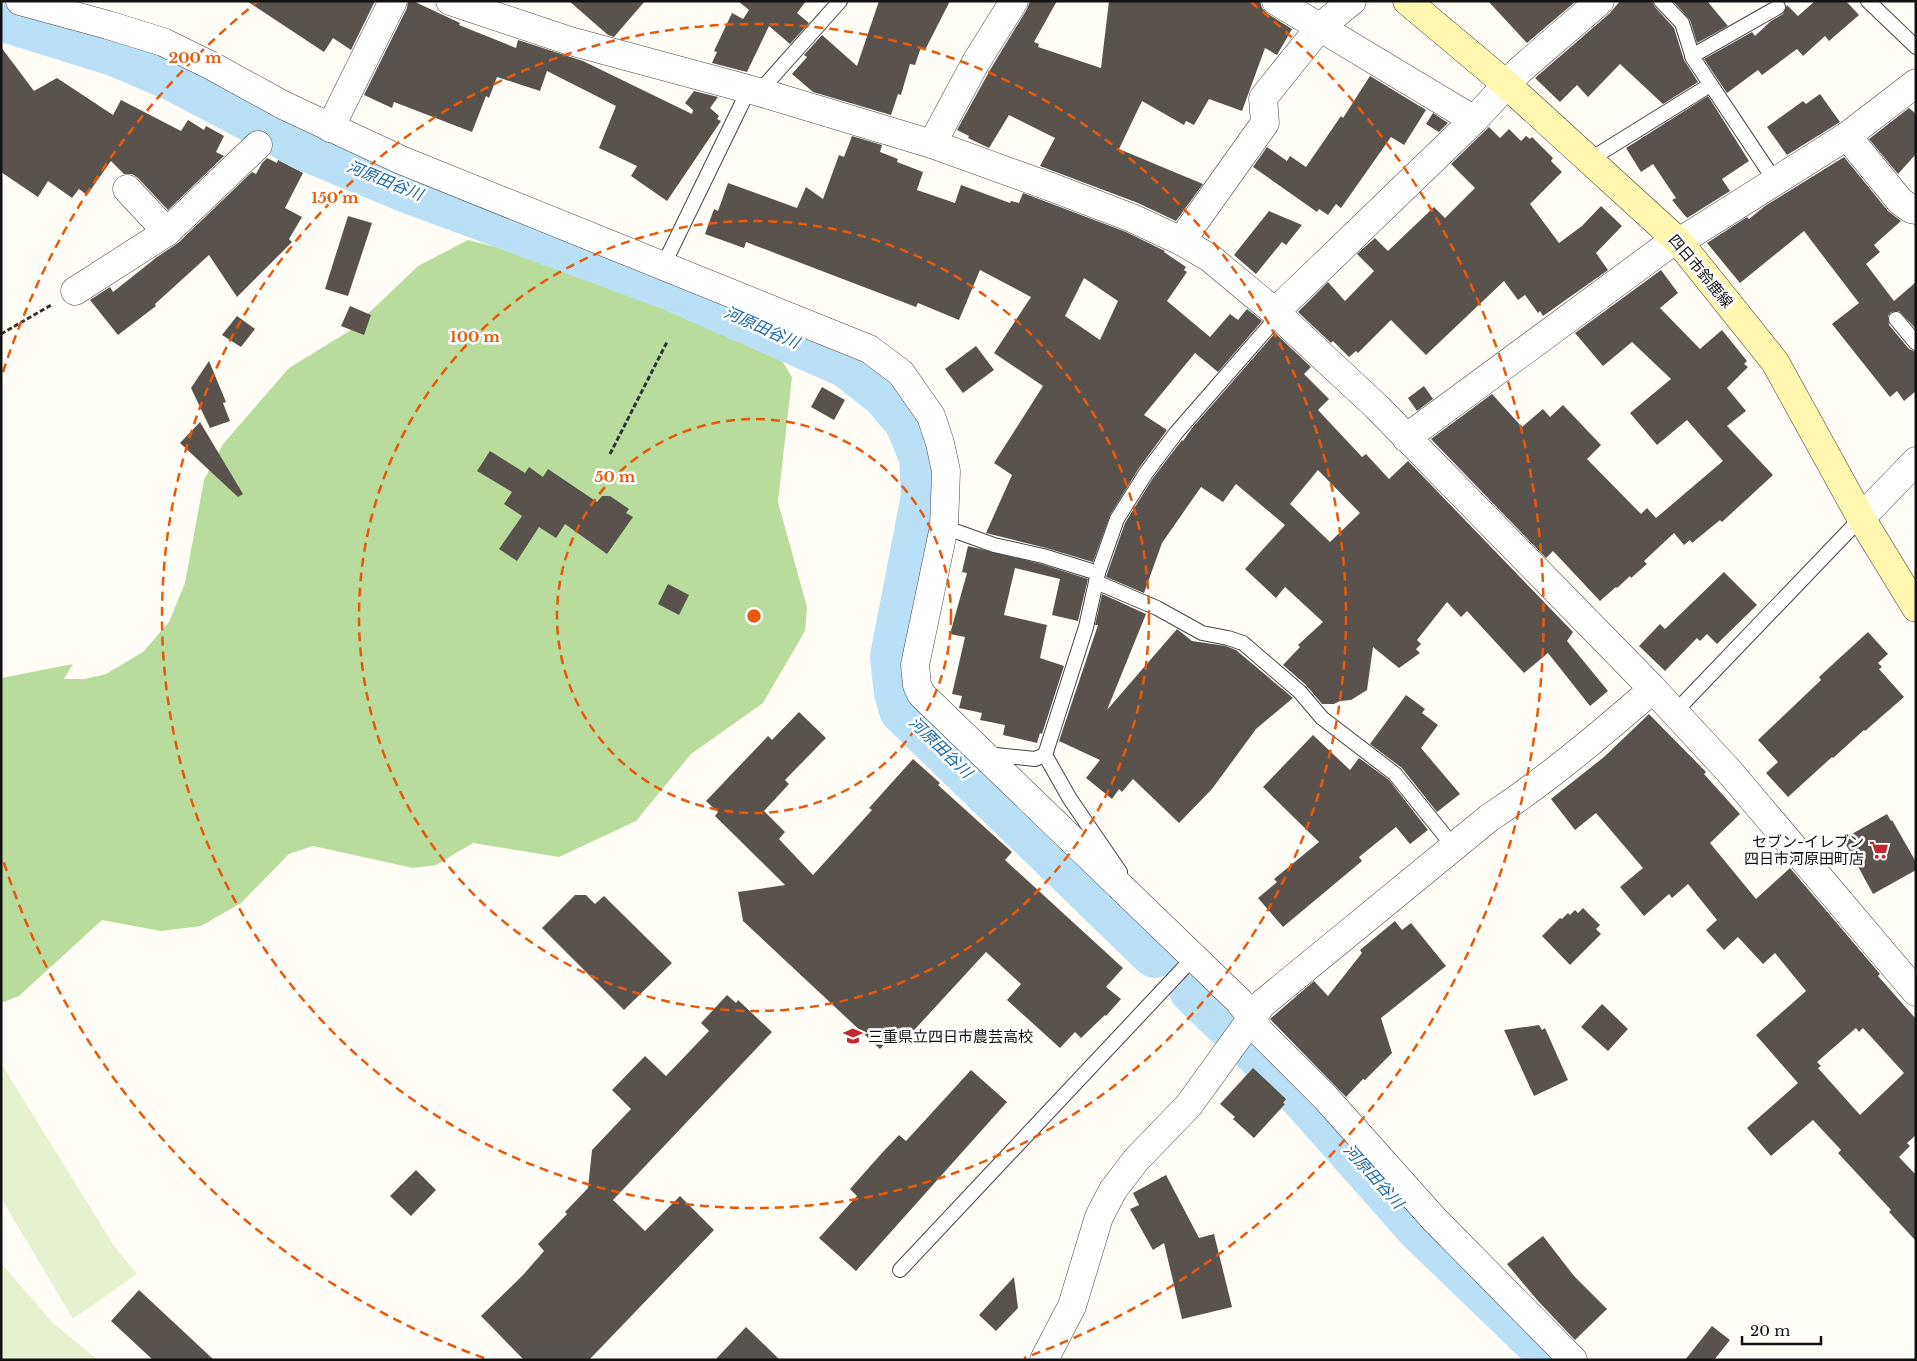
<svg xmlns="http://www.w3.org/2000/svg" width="1917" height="1361" viewBox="0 0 1917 1361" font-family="'Libre Baskerville','Noto Sans JP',serif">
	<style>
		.forest { fill: #b9dc9c }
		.pitch { fill: #e6f2cf }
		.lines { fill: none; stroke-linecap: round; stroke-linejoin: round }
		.river { stroke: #b9e0f7; stroke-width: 48 }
		.building { fill: #5a524d; fill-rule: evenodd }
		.service-casing { stroke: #444; stroke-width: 16 }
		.minor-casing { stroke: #444; stroke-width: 29 }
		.secondary-casing { stroke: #333; stroke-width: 29 }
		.path { stroke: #333; stroke-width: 3; stroke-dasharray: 5 2.5; stroke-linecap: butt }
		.service { stroke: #fff; stroke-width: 14 }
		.minor { stroke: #fff; stroke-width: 28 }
		.secondary { stroke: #fff6b0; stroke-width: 28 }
		.ring { fill: none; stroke: #e8590c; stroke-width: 2.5; stroke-dasharray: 9 6 }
		.labels { text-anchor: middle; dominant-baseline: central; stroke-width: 5; stroke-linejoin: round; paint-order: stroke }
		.street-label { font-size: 15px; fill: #111; stroke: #fff }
		.poi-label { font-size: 15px; fill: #111; stroke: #fff; text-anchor: end }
		.water-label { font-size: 16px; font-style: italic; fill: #1768a6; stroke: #fff }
		.centre { fill: #e8590c; stroke: #fff; stroke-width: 2.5 }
		.ring-label { font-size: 15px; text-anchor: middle; font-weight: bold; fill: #e8590c; stroke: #fff; stroke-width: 5; stroke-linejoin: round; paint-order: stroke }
	</style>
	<rect width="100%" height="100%" fill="#fffdf5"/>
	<path class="forest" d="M468,240L724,306L771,343L792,377L778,502L807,607L805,631L763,703L691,754L636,821L559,857L473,843L436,865L413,868L313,846L289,854L241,903L201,926L161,931L102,920L19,996L1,1003V678L73,664L64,679H85L106,674L143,652L169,622L185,583L204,480L223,444L289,368L351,330L418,266Z"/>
	<g class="pitch">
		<path d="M1,1063L114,1246L137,1274L73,1319L1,1198Z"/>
		<path d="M1,1263L53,1323L98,1360H1Z"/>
	</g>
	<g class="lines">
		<g class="river">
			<path d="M1,17L117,53L177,79L308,148L410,190L672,287L847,364L885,394L908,421L923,457L925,496L894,657L898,692L903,710L1155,954"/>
			<path d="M1193,990L1304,1097L1420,1228L1536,1340"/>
		</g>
	</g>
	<g class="building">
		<path d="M247,1H375L351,50L333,38L324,52Z"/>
		<path d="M408,1H413L460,23L459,25L516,48L518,40L583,61L692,114L693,110L685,103L694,91L718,97L710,108L719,116L717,119L721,121L667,201L631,176L637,166L599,148L616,106L547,71L540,91L497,77L489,98L486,96L472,132L394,102L392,108L364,95L407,8Z"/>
		<path d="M569,1H645L614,37L608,35Z"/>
		<path d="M738,1H806L797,13L809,23L790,44L769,26L747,72L712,63L717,52L714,51L732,13L743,19L749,10Z"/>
		<path d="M879,1H950L925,50L921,47L915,65L910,64L901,95L898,94L891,115L813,92L792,74L807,57L804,55L822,35L857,66Z"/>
		<path d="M1030,1H1057L1034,42L1039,44L1038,47L1101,68L1109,1H1260L1262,8L1268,14L1292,29L1277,55L1265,48L1242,111L1209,99L1194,125L1186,121L1184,125L1142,101L1119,149L1203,184L1176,221L1138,203L1040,166L1055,138L1009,115L989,148L968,138L969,136L957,130L990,70L1027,9Z"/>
		<path d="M1488,1H1576L1527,43Z"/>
		<path d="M1620,1H1652L1655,7L1674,28L1684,60L1698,82L1663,104L1620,64L1588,97L1577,85L1560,102L1535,78L1610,13Z"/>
		<path d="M1673,1H1707L1728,26L1697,43L1690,20Z"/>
		<path d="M1815,1H1846L1859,15L1829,41L1825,36L1803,56L1797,49L1762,75L1758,70L1727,93L1704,59L1752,32L1755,36L1771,21L1783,14L1787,5L1798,16Z"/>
		<path d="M1,47L34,91L57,78L113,115L121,100L181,131L188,120L204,130L206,126L224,136L216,152L224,156L168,210L138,178L132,174H124L111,161L87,195L79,189L72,198L48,181L38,197L1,172Z"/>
		<path d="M1370,76L1426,110L1404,145L1391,137L1341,208L1336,204L1328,215L1319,209L1317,212L1253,167L1267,147L1287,161L1290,156L1306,167L1341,116L1343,118Z"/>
		<path d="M1820,94L1840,122L1787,155L1767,127L1803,101L1806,104Z"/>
		<path d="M1708,96L1749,161L1722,179L1730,191L1687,218L1672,200L1676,198L1653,164L1641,172L1626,148Z"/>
		<path d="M1909,108L1916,114V154L1898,174L1869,139Z"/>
		<path d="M1433,113L1448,123L1439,132L1426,124Z"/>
		<path d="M1489,127L1500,138L1509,129L1521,141L1526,136L1530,139L1532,137L1553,158L1551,161L1562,172L1530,204L1559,243L1582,226L1601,206L1622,226L1596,253L1608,270L1543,316L1540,311L1538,313L1525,295L1518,300L1504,281L1426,355L1391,320L1358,353L1356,351L1349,357L1333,341L1331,343L1298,312L1328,282L1345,301L1374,271L1357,254L1375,238L1388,251L1434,207L1445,218L1475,188L1451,164Z"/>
		<path d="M852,136L882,145L880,152L898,159L897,162L923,172L917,190L955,203L961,185L1010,203L1011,201L1019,203L1023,193L1126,232L1165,251L1164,252L1186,267L1184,270L1187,272L1167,301L1210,337L1230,314L1238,320L1247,309L1262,321L1218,372L1195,353L1144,415L1167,430L1139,468L1110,515L1093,562L1046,548L986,533L1012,475L994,463L1043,386L994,353L1031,297L980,270L959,320L918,303L916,307L746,242L744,248L705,234L714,209L718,211L728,183L797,208L806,187L823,199L839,155L844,157ZM1084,278L1118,301L1100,340L1065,316Z"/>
		<path d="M1844,157L1888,211L1901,221L1874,245L1880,252L1866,264L1894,301L1916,282V329L1899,311L1891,312L1888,316L1889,325L1909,349L1916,352V391L1904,401L1897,391L1890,397L1832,324L1859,303L1804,231L1740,283L1707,243L1747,217L1749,219L1765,206Z"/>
		<path d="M267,158L277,163L278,160L303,173L285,208L302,217L289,239L292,242L237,297L209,255L155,304L156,306L118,335L90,300L110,287L113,292L157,257L178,243L252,172L256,174L262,163Z"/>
		<path d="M1269,211L1302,225L1286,245L1282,242L1256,274L1234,255Z"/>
		<path d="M348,216L372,223L348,296L325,289Z"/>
		<path d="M1661,270L1678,293L1660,308L1700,349L1722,330L1747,361L1744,364L1748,367L1727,388L1746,411L1727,426L1773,475L1722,522L1720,520L1692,543L1690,540L1684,545L1674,533L1644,561L1647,564L1631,578L1630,576L1617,588L1616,587L1600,601L1553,551L1546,558L1431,439L1492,394L1522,427L1543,409L1550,417L1563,405L1601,445L1587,459L1641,514L1647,508L1656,518L1723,461L1687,420L1657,445L1630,413L1671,379L1632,342L1603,366L1575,333Z"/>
		<path d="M350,306L371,315L364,335L341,326Z"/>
		<path d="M237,316L255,329L241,347L222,335Z"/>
		<path d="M1275,333L1311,367L1304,374L1329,399L1318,410L1362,457L1366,454L1389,479L1408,461L1573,632L1567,641L1608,691L1590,706L1548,653L1524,673L1467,611L1461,617L1447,602L1417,640L1421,644L1416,649L1420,653L1399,668L1373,647L1367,690L1351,700L1340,701L1334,704H1322L1306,685L1283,665L1300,647L1298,645L1323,622L1285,587L1276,598L1245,569L1285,525L1236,484L1223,502L1201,487L1162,543L1144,593L1106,577L1125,523L1153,478L1182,440L1183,441L1192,428ZM1318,470L1360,513L1330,542L1290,504Z"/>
		<path d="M976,346L994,370L963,393L945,369Z"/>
		<path d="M209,361L226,402L223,403L230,421L210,428L191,388Z"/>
		<path d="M1424,386L1433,399L1417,411L1408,398Z"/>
		<path d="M822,387L845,400L834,420L811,407Z"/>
		<path d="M200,422L243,494L238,497L180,443Z"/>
		<path d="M490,451L525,473L529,467L543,477L548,469L597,502L602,496H610L629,509L626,513L633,517L607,554L565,524L556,538L539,527L517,561L499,549L522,516L504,504L512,492L477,471Z"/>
		<path d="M968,546L1041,564L1088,579L1078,621L1052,615L1060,579L1015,568L1004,615L1047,625L1040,658L1064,666L1042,734L1040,733L1037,743L1003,735L1005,725L980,720L982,713L959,708L962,696L952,694L965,637L950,634L967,573L962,572Z"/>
		<path d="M1724,572L1757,605L1717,644L1707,634L1700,641L1697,638L1665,671L1639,646L1660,624L1665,629Z"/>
		<path d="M668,584L689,595L679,615L658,604Z"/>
		<path d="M1102,594L1146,614L1107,710L1177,629L1192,641L1226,646L1236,650L1293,698L1256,729L1212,789L1179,823L1133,779L1122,792L1119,789L1112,799L1086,778L1100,760L1059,741L1098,625H1095Z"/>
		<path d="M1868,632L1888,654L1878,663L1882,667L1879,669L1904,697L1865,731L1864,730L1833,758L1832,757L1788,797L1766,773L1778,762L1758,740L1821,680L1819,677L1832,665Z"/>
		<path d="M1406,695L1425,709L1422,713L1438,725L1421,748L1460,794L1437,812L1402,768L1370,744Z"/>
		<path d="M799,712L826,738L785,780L789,784L764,811L785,832L779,839L813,875L872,810L869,808L913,759L940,783L938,785L1012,852L1005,860L1123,968L1106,987L1121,999L1106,1016L1105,1015L1081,1038L1075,1032L1060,1048L1007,1000L1021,984L986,952L905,1040L896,1032L880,1049L743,921L738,892L785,885L715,816L718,812L706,801L768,736L772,740Z"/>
		<path d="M1649,714L1706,772L1704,774L1740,814L1710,843L1756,899L1790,868L1880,974L1878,976L1916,1019V1135L1907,1143L1910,1146L1899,1157L1916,1175V1241L1889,1212L1891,1210L1838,1153L1841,1150L1813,1120L1771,1156L1747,1128L1798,1083L1756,1035L1806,991L1775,953L1763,964L1738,937L1724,950L1706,930L1717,920L1688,884L1672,898L1669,894L1644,916L1620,887L1643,868L1596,813L1575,830L1551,799L1604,757ZM1856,1028L1859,1032L1863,1028L1904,1073L1860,1115L1818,1068L1821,1066L1817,1062Z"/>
		<path d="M1313,735L1350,770L1359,758L1389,780L1428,830L1410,844L1396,827L1359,857L1362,861L1283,927L1258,898L1277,882L1274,879L1319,842L1263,787Z"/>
		<path d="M1887,814L1891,821L1892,820L1916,862V870L1873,894L1843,839Z"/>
		<path d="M575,895H586L595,904L604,896L672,963L624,1010L542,928Z"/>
		<path d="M1583,908L1600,925L1596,929L1601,934L1570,965L1542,936L1560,918L1562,919L1568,913L1570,915L1575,910L1578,913Z"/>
		<path d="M1395,921L1402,930L1411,923L1446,966L1381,1018L1392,1053L1365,1080L1363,1079L1346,1097L1270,1019L1314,981L1328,996L1362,953L1360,950Z"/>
		<path d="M727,995L736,1003L738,1000L772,1032L613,1200L645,1231L680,1196L714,1230L589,1360H524L481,1316L523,1275L544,1251L538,1244L567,1214L565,1212L588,1188L592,1150L631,1109L612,1090L645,1056L666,1076L709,1031L701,1023Z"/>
		<path d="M1602,1004L1628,1029L1608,1051L1581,1027Z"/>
		<path d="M1539,1025L1542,1030L1545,1028L1568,1080L1534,1096L1504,1030Z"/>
		<path d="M1253,1068L1286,1099L1283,1103L1285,1104L1254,1138L1233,1119L1235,1117L1220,1104Z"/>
		<path d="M971,1070L1007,1102L856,1271L819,1238L857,1196L850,1189L881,1154L899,1135L906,1141Z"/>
		<path d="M416,1170L436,1190L411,1216L390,1196Z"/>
		<path d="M1166,1175L1199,1238L1214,1234L1232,1307L1182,1319L1164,1243L1153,1250L1130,1209L1139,1205L1133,1193Z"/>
		<path d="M1543,1236L1574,1276L1607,1309L1575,1340L1538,1301L1507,1264Z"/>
		<path d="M1014,1277L1018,1308L996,1331L979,1315Z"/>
		<path d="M139,1290L214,1360H153L111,1321Z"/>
		<path d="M1712,1326L1730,1340L1714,1360H1685Z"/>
		<path d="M746,1327L780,1360H715Z"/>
	</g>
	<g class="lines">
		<g class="service-casing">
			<g id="service">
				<path d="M1661,1L1682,23L1693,58L1775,181"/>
				<path d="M1868,1L1916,47"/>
				<path d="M1692,56L1778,7"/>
				<path d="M759,92L840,1"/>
				<path d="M1589,160L1710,85"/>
				<path d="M663,266L749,89"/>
				<path d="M1896,319L1916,343"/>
				<path d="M944,527L994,545L1043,556L1098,573"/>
				<path d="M1096,582L1157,608L1202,633L1228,638L1243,643L1300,692L1322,718L1395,774L1454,847"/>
				<path d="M1675,712L1861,518"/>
				<path d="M986,754L1035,759L1045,755"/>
				<path d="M1120,872L1070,799L1045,755L1086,627L1098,573L1117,519L1146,473L1176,433L1279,315"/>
				<path d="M900,1270L1194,957"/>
			</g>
		</g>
		<g class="minor-casing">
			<g id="minor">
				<path d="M20,1L108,25L163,42L212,66L283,105L401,160L869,349L901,373L931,416L940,443L946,471L944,527L915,665L917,685L921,694L1239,1001L1252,1018L1259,1031L1325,1097L1434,1219L1573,1360"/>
				<path d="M450,1L570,41L759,92L932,144L1051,187L1132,218L1181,241L1210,258L1275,312L1377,407L1653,689L1728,770L1916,992"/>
				<path d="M1276,1L1474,120L1520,70L1600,1"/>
				<path d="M330,128L393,1"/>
				<path d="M1847,136L1900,201L1911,209L1916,210"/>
				<path d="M932,144L976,62L1014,1"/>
				<path d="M127,189L167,232"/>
				<path d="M1181,241L1265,123L1263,98L1320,27L1352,1"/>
				<path d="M1679,242L1847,136L1916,83"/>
				<path d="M75,291L167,232L258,145"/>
				<path d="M1275,312L1474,120"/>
				<path d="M1406,438L1676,239"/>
				<path d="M1861,518L1916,461"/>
				<path d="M1044,1360L1072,1306L1099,1217L1113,1190L1136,1160L1189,1105L1262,1004L1489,818C1548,779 1600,735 1653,689"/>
			</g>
		</g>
		<g class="secondary-casing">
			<path id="secondary" d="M1407,1L1506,84L1679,242L1775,362L1861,518L1916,608"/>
		</g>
		<g class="path">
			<path d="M1,334L53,304"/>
			<path d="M610,454L667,342"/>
		</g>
		<use href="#service" class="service"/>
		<use href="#minor" class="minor"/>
		<use href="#secondary" class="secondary"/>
	</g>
	<g class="ring">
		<circle cx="754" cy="616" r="197"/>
		<circle cx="754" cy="616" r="395"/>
		<circle cx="754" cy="616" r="592"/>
		<path d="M484 1358A790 790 0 0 1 3 860M3 372A790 790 0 0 1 257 2M1251 2A790 790 0 0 1 1024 1358"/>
	</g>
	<defs>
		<g id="supermarket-bare" transform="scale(1.5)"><path d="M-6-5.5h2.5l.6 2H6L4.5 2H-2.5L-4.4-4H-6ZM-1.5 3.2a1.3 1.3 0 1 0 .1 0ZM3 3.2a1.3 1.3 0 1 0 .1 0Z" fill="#c4262e" stroke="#fff" stroke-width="2.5" paint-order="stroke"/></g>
		<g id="school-bare" transform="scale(1.5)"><path d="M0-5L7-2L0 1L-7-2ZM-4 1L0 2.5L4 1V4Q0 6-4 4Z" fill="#c4262e" stroke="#fff" stroke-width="2.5" paint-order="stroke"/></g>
	</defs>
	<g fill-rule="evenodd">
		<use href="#supermarket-bare" x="1879" y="850"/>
		<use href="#school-bare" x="853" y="1036"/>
	</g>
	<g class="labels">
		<g class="street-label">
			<text transform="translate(1701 271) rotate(50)">四日市鈴鹿線</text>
		</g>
		<g class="poi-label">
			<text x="1864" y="841">セブン-イレブン<tspan x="1864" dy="17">四日市河原田町店</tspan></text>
			<text x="868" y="1036" text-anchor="start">三重県立四日市農芸高校</text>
		</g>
		<g class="water-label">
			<text transform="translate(385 180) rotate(22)">河原田谷川</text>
			<text transform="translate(762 327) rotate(24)">河原田谷川</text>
			<text transform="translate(941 747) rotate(44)">河原田谷川</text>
			<text transform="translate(1374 1176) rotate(48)">河原田谷川</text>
		</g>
	</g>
	<circle cx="754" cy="616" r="8" class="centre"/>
	<g class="ring-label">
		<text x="195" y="63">200 m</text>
		<text x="335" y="203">150 m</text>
		<text x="475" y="342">100 m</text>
		<text x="615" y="482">50 m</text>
	</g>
	<rect width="1917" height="1361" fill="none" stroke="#111111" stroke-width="5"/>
	<path d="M1742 1336v8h79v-8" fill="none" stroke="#111111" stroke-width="2.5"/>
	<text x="1750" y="1336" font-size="15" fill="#111111" stroke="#ffffff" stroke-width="4" paint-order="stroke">20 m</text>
</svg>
